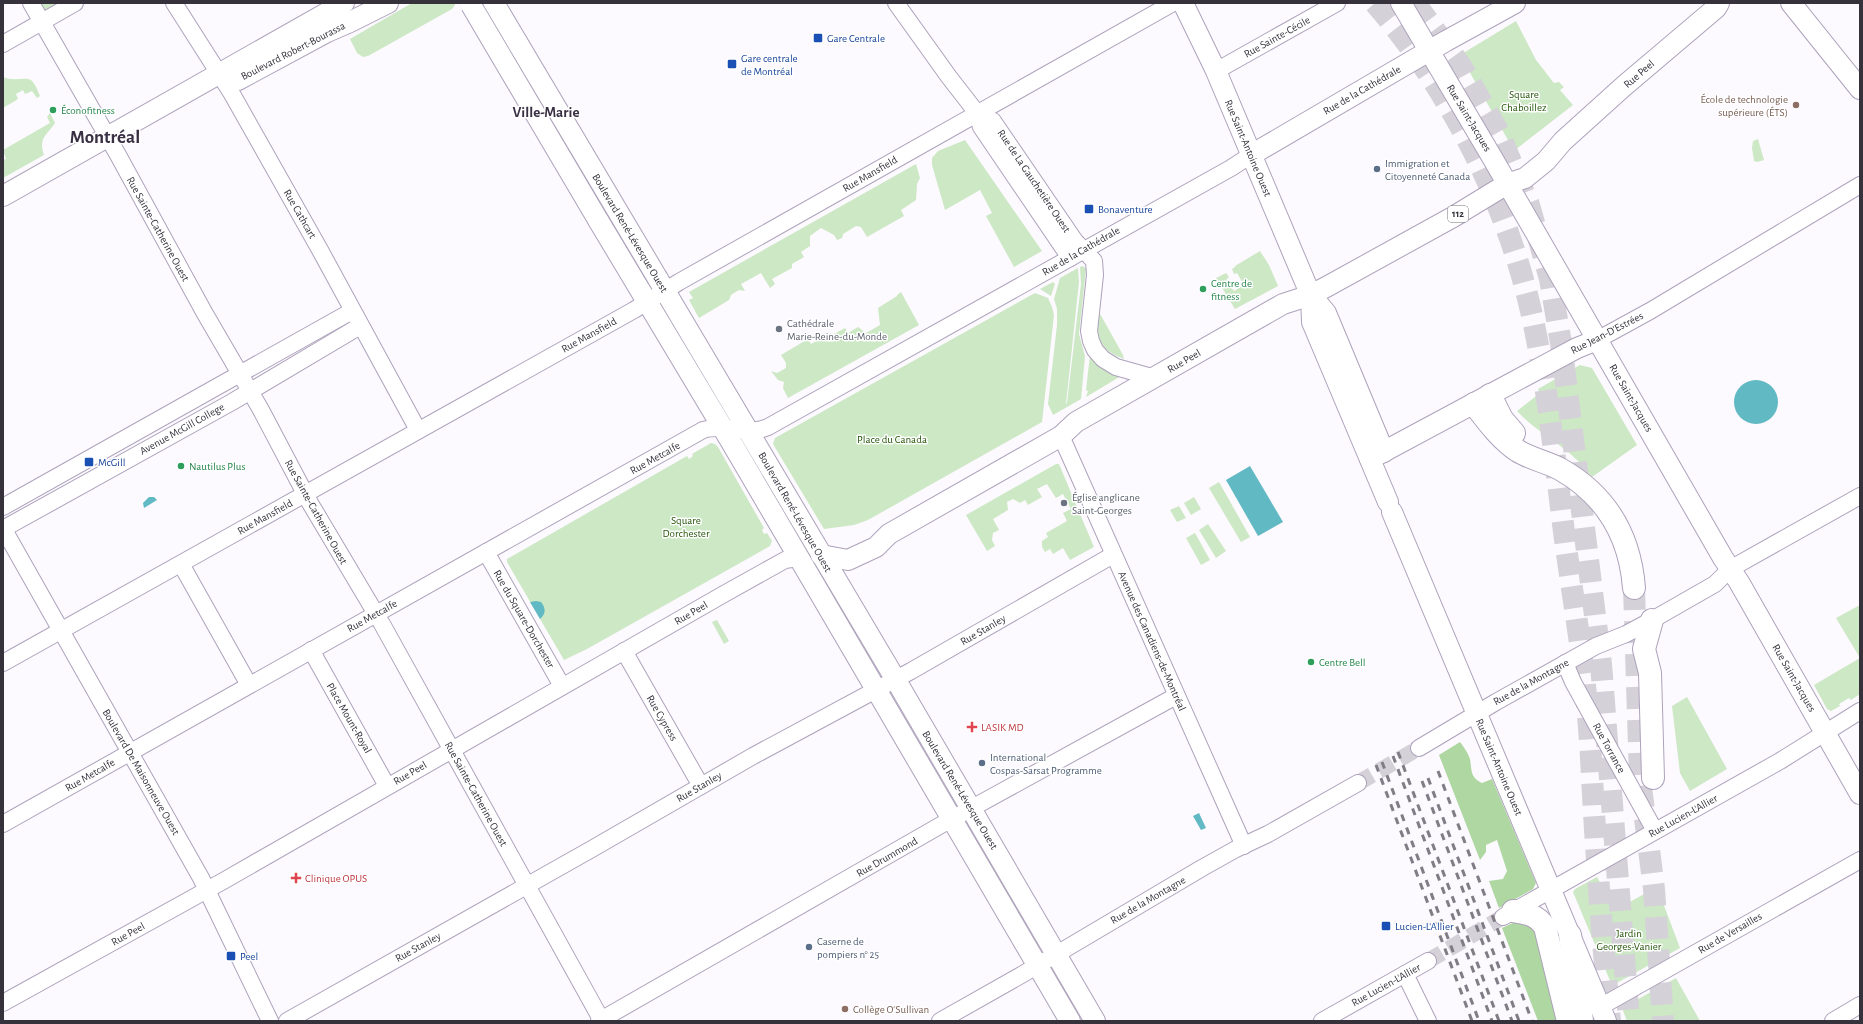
<svg xmlns="http://www.w3.org/2000/svg" width="1863" height="1024" viewBox="0 0 1863 1024" font-family="'Alegreya Sans',sans-serif">
	<style>
		.green { fill: #cde8c4 }
		.forest { fill: #aed7a1 }
		.water { fill: #61b9c3 }
		.lines { fill: none; stroke-linecap: round; stroke-linejoin: round }
		.minor-tunnel { stroke: #d4d1d8; stroke-width: 16; stroke-dasharray: 16 8; stroke-linecap: butt }
		.highway-tunnel { stroke: #d4d1d8; stroke-width: 22; stroke-dasharray: 22 11; stroke-linecap: butt }
		.minor-casing { stroke: #ada2bb; stroke-width: 18 }
		.major-casing { stroke: #ada2bb; stroke-width: 22 }
		.highway-casing { stroke: #ada2bb; stroke-width: 24 }
		.minor { stroke: #fff; stroke-width: 16 }
		.major { stroke: #fff; stroke-width: 20 }
		.highway { stroke: #fff; stroke-width: 22 }
		.rail { stroke: #817d86; stroke-width: 3; stroke-dasharray: 7 7; stroke-linecap: butt }
		.major-bridge-casing { stroke: #ada2bb; stroke-width: 22; stroke-linecap: butt }
		.major-bridge { stroke: #fff; stroke-width: 20 }
		.transit-dot { fill: #1a4fb4; stroke: #fff; stroke-width: 1.5 }
		.education-dot { fill: #8d6e63; stroke: #fff; stroke-width: 1.5 }
		.leisure-dot { fill: #2e9e5b; stroke: #fff; stroke-width: 1.5 }
		.service-dot { fill: #5c6f8a; stroke: #fff; stroke-width: 1.5 }
		.worship-dot { fill: #6b7280; stroke: #fff; stroke-width: 1.5 }
		.health-dot { fill: #e0444e; stroke: #fff; stroke-width: 1.5 }
		.labels { text-anchor: middle; dominant-baseline: central; stroke-width: 3; stroke-linejoin: round; paint-order: stroke }
		.shield { fill: #fff; stroke: #727076; stroke-width: 1 }
		.shield-label { font-size: 10px; font-weight: bold; fill: #36323c }
		.street-label { font-size: 11px; fill: #36323c; stroke: #fff }
		.transit-label { font-size: 11px; fill: #164399; stroke: #fff; text-anchor: start }
		.park-label { font-size: 11px; fill: #235509; stroke: #fff }
		.education-label { font-size: 11px; fill: #785e54; stroke: #fff; text-anchor: end }
		.leisure-label { font-size: 11px; fill: #27864d; stroke: #fff; text-anchor: start }
		.service-label { font-size: 11px; fill: #4e5e75; stroke: #fff; text-anchor: start }
		.worship-label { font-size: 11px; fill: #5b616d; stroke: #fff; text-anchor: start }
		.health-label { font-size: 11px; fill: #be3a42; stroke: #fff; text-anchor: start }
		.district-label { font-size: 15px; font-weight: bold; fill: #3a3044; stroke: #fff }
		.town-label { font-size: 19px; font-weight: bold; fill: #3a3044; stroke: #fff }
	</style>
	<rect width="100%" height="100%" fill="#fcf9ff"/>
	<g class="green">
		<path d="M38,3H65L45,14Z"/>
		<path d="M412,3H454L455,5L452,9L368,56L363,57L357,53L350,39Z"/>
		<path d="M1516,21L1536,60L1554,83L1559,82L1564,87L1560,90L1573,105L1515,150L1513,149L1460,55Z"/>
		<path d="M3,77C12,82 27,76 32,81C36,85 38,92 40,96L37,98L32,91L25,94L23,90L16,94L18,99L3,108Z"/>
		<path d="M50,113L55,123C47,135 38,138 44,155L3,178V160L6,159L3,150L50,123L47,117Z"/>
		<path d="M1758,139L1764,160L1757,162L1754,161L1752,148L1753,141Z"/>
		<path d="M965,140L1042,251L1014,267L986,216L992,213L980,190L945,210L932,165V158L938,151Z"/>
		<path d="M916,164L920,178L917,184L916,200L901,210L904,216L867,237L861,227L856,226L843,234L842,238L837,240L834,235L821,228L810,236V246L801,252L804,257L792,264V268L772,279L775,284L770,288L761,273L741,284L745,291L739,290L731,295L729,300L699,318L689,300L693,298L689,292Z"/>
		<path d="M1260,251L1269,265L1278,286L1235,309L1216,278L1226,273L1229,277L1226,280L1234,291L1244,285L1237,273L1234,274L1232,269L1235,267V266Z"/>
		<path d="M1083,266L1086,269L1079,334L1085,356L1081,399L1053,415L1048,404L1057,325V309L1054,299L1060,278L1078,268L1079,282L1066,404L1067,403L1081,284L1080,267Z"/>
		<path d="M1053,282L1055,284L1051,296L1040,289Z"/>
		<path d="M901,292L919,325L788,398L783,388L784,382L778,380L771,371L777,373L786,368V363L781,355L808,339L811,344L830,333L834,334L845,328L848,333L858,327L866,333L880,325L878,308L897,296V295Z"/>
		<path d="M1035,293L1048,298L1052,307L1054,315L1042,422L868,520L854,525L824,529L773,444L775,438Z"/>
		<path d="M1099,312L1123,355L1124,359C1099,350 1095,337 1099,312Z"/>
		<path d="M1090,355L1121,376L1086,397L1088,391L1086,390Z"/>
		<path d="M1580,365L1592,368L1637,445L1592,477C1586,472 1583,466 1578,461C1559,442 1535,431 1517,411L1540,393L1538,389Z"/>
		<path d="M711,443L715,444L718,447L764,528L762,530L764,534L767,533L772,541L770,546L587,649L564,660L507,562V559L687,456L689,459L693,456L692,454Z"/>
		<path d="M1056,464H1059L1094,547L1070,560L1063,548L1053,554L1050,549L1045,552L1042,547V541L1048,537L1046,533L1067,521L1063,513L1071,509L1063,494L1056,498L1047,484L1037,489L1042,497L1028,505L1025,500L1020,503L1013,499L1007,502L1008,510L993,519L999,530L993,533L992,540L995,546L987,551L966,515Z"/>
		<path d="M1219,482L1250,537L1241,542L1209,488Z"/>
		<path d="M1194,497L1201,509L1191,515L1184,503Z"/>
		<path d="M1179,506L1186,518L1177,522L1170,510Z"/>
		<path d="M1208,524L1226,551L1216,558L1199,530Z"/>
		<path d="M1195,533L1210,560L1201,565L1186,538Z"/>
		<path d="M1860,605V694L1851,700L1849,698L1839,704L1840,706L1831,711L1827,709L1814,685L1860,658L1836,618Z"/>
		<path d="M717,620L729,641L724,644L712,622Z"/>
		<path d="M1687,697L1727,769L1690,791L1680,773L1672,706Z"/>
		<path d="M1597,877L1615,910L1657,887L1680,948L1615,984L1611,983L1573,892L1575,889Z"/>
		<path d="M1676,978L1700,1021H1627L1622,1008L1624,1007Z"/>
	</g>
	<g class="forest">
		<path d="M1460,742C1464,747 1468,753 1470,759C1472,771 1470,777 1482,783L1492,779L1536,883L1533,889L1499,908L1489,881L1503,879L1507,871L1497,840L1486,845V852L1480,860L1439,755Z"/>
		<path d="M1519,920L1532,921L1561,1021H1538L1502,928Z"/>
	</g>
	<g class="water">
		<circle cx="1756" cy="402" r="22"/>
		<path d="M1250,466L1283,522L1258,536L1226,480Z"/>
		<path d="M149,497H154L157,500L144,508L143,503Z"/>
		<path d="M536,601L541,602C546,608 546,614 540,619L530,602Z"/>
		<path d="M1199,813L1206,828L1201,830L1193,816Z"/>
	</g>
	<g class="lines">
		<g class="minor-tunnel">
			<path d="M1358,783L1419,748"/>
			<path d="M1428,961L1503,917"/>
		</g>
		<g class="highway-tunnel">
			<path d="M1375,3C1452,93 1508,204 1533,320C1548,390 1555,461 1564,532C1571,586 1581,641 1586,696C1591,740 1592,785 1595,829C1599,893 1604,957 1610,1021"/>
			<path d="M1415,3L1461,66L1499,133L1529,205L1550,279L1561,343L1601,664L1629,1021"/>
			<path d="M1634,588L1640,779L1654,889L1663,1021"/>
		</g>
		<g class="minor-casing">
			<g id="minor">
				<path d="M31,3L118,155L204,312L261,410L310,503L382,624L602,1021"/>
				<path d="M174,3L232,94L320,250L418,430"/>
				<path d="M896,3L949,77L977,113L993,121L1075,241L1094,261L1095,275L1089,331L1091,341L1095,350L1103,359L1116,367L1155,378"/>
				<path d="M3,44L75,3"/>
				<path d="M1216,71L1337,3"/>
				<path d="M977,113L981,127L1070,258"/>
				<path d="M1597,340L1650,311L1860,185"/>
				<path d="M1061,436L1244,846"/>
				<path d="M3,507L352,311"/>
				<path d="M3,528L201,878L270,1021"/>
				<path d="M3,529L232,402L360,326"/>
				<path d="M486,552L562,686"/>
				<path d="M181,564L249,685"/>
				<path d="M311,650L387,786"/>
				<path d="M624,651L701,786"/>
				<path d="M3,663L634,310L679,282L1173,3"/>
				<path d="M1565,663L1573,682L1655,831"/>
				<path d="M1419,748L1496,702L1596,646L1626,634L1652,620L1715,584L1730,569L1860,496"/>
				<path d="M3,824L703,430C724,423 748,436 768,427L1231,168L1251,155"/>
				<path d="M1503,917L1780,761L1860,711"/>
				<path d="M1405,974L1428,1021"/>
				<path d="M3,1003L225,880L724,594L785,560L798,558"/>
				<path d="M1600,1007L1860,860"/>
				<path d="M287,1021L590,850L753,756L911,671L1113,555"/>
				<path d="M599,1021L941,825L1176,696"/>
				<path d="M940,1021L1023,974L1202,868L1236,849L1268,834L1358,783"/>
				<path d="M1322,1021L1428,961"/>
				<path d="M1833,1021L1860,1005"/>
			</g>
		</g>
		<g class="major-casing">
			<g id="major">
				<path d="M1183,3L1216,71L1306,284L1311,295L1326,313L1384,452"/>
				<path d="M1401,3L1493,159L1723,558L1739,582L1860,794"/>
				<path d="M1791,3L1860,89"/>
				<path d="M218,75L238,80L327,32L350,22L388,3"/>
				<path d="M1251,155L1446,41L1515,3"/>
				<path d="M3,196L344,3"/>
				<path d="M598,220L730,440L1070,1021"/>
				<path d="M658,279L890,670L1095,1021"/>
				<path d="M1311,295L1312,322L1388,502"/>
				<path d="M1370,459L1577,348L1597,340"/>
				<path d="M1392,512L1606,1021"/>
				<path d="M821,555L848,560L876,547L889,534L1061,436L1076,422L1283,304L1311,295L1328,286L1453,217L1507,184L1525,178L1546,161L1563,141L1624,86L1716,8L1719,3"/>
			</g>
		</g>
		<g class="highway-casing">
			<g id="highway">
				<path d="M1490,395L1502,419L1514,433"/>
				<path d="M1474,404C1487,421 1500,439 1518,451C1531,459 1547,462 1560,469C1606,495 1630,536 1634,588"/>
				<path d="M1652,620L1644,649L1650,673L1653,778"/>
				<path d="M1513,911C1527,913 1537,915 1545,927L1568,1021"/>
				<path d="M1570,935L1582,1021"/>
			</g>
		</g>
		<use href="#minor" class="minor"/>
		<use href="#major" class="major"/>
		<use href="#highway" class="highway"/>
		<g class="rail">
			<path d="M1398,752L1499,1021"/>
			<path d="M1393,756L1492,1021"/>
			<path d="M1382,762L1479,1021"/>
			<path d="M1376,765L1472,1021"/>
			<path d="M1438,771L1532,1021"/>
			<path d="M1428,778L1519,1021"/>
			<path d="M1422,781L1512,1021"/>
		</g>
		<g class="major-bridge-casing">
			<g id="major-bridge">
				<path d="M494,3L658,279"/>
				<path d="M471,5L598,220"/>
			</g>
		</g>
		<use href="#major-bridge" class="major-bridge"/>
	</g>
	<g class="transit-dot">
		<rect x="813" y="33" width="10" height="10" rx="2"/>
		<rect x="727" y="59" width="10" height="10" rx="2"/>
		<rect x="1084" y="204" width="10" height="10" rx="2"/>
		<rect x="84" y="457" width="10" height="10" rx="2"/>
		<rect x="1381" y="921" width="10" height="10" rx="2"/>
		<rect x="226" y="951" width="10" height="10" rx="2"/>
	</g>
	<g class="education-dot">
		<circle cx="1796" cy="105" r="4"/>
		<circle cx="845" cy="1009" r="4"/>
	</g>
	<g class="leisure-dot">
		<circle cx="53" cy="110" r="4"/>
		<circle cx="1203" cy="289" r="4"/>
		<circle cx="181" cy="466" r="4"/>
		<circle cx="1311" cy="662" r="4"/>
	</g>
	<g class="service-dot">
		<circle cx="1377" cy="169" r="4"/>
		<circle cx="982" cy="763" r="4"/>
		<circle cx="809" cy="947" r="4"/>
	</g>
	<g class="worship-dot">
		<circle cx="779" cy="329" r="4"/>
		<circle cx="1064" cy="503" r="4"/>
	</g>
	<g class="health-dot">
		<path d="M970 721h4v4h4v4h-4v4h-4v-4h-4v-4h4z"/>
		<path d="M294 872h4v4h4v4h-4v4h-4v-4h-4v-4h4z"/>
	</g>
	<g class="labels">
		<rect class="shield" x="1448" y="206" width="20" height="16" rx="3"/>
		<g class="shield-label">
			<text x="1458" y="214">112</text>
		</g>
		<g class="street-label">
			<text transform="translate(1277 37) rotate(-29)">Rue Sainte-Cécile</text>
			<text transform="translate(293 51) rotate(-27)">Boulevard Robert-Bourassa</text>
			<text transform="translate(1639 74) rotate(-41)">Rue Peel</text>
			<text transform="translate(1362 90) rotate(-30)">Rue de la Cathédrale</text>
			<text transform="translate(1469 118) rotate(59)">Rue Saint-Jacques</text>
			<text transform="translate(1248 148) rotate(67)">Rue Saint-Antoine Ouest</text>
			<text transform="translate(870 174) rotate(-30)">Rue Mansfield</text>
			<text transform="translate(1034 181) rotate(56)">Rue de La Gauchetière Ouest</text>
			<text transform="translate(300 214) rotate(60)">Rue Cathcart</text>
			<text transform="translate(158 229) rotate(61)">Rue Sainte-Catherine Ouest</text>
			<text transform="translate(630 233) rotate(59)">Boulevard René-Lévesque Ouest</text>
			<text transform="translate(1081 251) rotate(-30)">Rue de la Cathédrale</text>
			<text transform="translate(1607 333) rotate(-27)">Rue Jean-D'Estrées</text>
			<text transform="translate(589 335) rotate(-29)">Rue Mansfield</text>
			<text transform="translate(1184 361) rotate(-30)">Rue Peel</text>
			<text transform="translate(1631 398) rotate(60)">Rue Saint-Jacques</text>
			<text transform="translate(182 429) rotate(-29)">Avenue McGill College</text>
			<text transform="translate(655 458) rotate(-29)">Rue Metcalfe</text>
			<text transform="translate(316 512) rotate(61)">Rue Sainte-Catherine Ouest</text>
			<text transform="translate(795 512) rotate(60)">Boulevard René-Lévesque Ouest</text>
			<text transform="translate(265 517) rotate(-29)">Rue Mansfield</text>
			<text transform="translate(691 613) rotate(-30)">Rue Peel</text>
			<text transform="translate(372 616) rotate(-29)">Rue Metcalfe</text>
			<text transform="translate(524 619) rotate(60)">Rue du Square-Dorchester</text>
			<text transform="translate(983 630) rotate(-30)">Rue Stanley</text>
			<text transform="translate(1152 641) rotate(66)">Avenue des Canadiens-de-Montréal</text>
			<text transform="translate(1794 678) rotate(60)">Rue Saint-Jacques</text>
			<text transform="translate(1531 682) rotate(-29)">Rue de la Montagne</text>
			<text transform="translate(349 718) rotate(60)">Place Mount-Royal</text>
			<text transform="translate(662 718) rotate(60)">Rue Cypress</text>
			<text transform="translate(1609 748) rotate(61)">Rue Torrance</text>
			<text transform="translate(1499 767) rotate(67)">Rue Saint-Antoine Ouest</text>
			<text transform="translate(141 772) rotate(60)">Boulevard De Maisonneuve Ouest</text>
			<text transform="translate(410 773) rotate(-30)">Rue Peel</text>
			<text transform="translate(90 775) rotate(-30)">Rue Metcalfe</text>
			<text transform="translate(699 787) rotate(-30)">Rue Stanley</text>
			<text transform="translate(960 790) rotate(59)">Boulevard René-Lévesque Ouest</text>
			<text transform="translate(476 794) rotate(61)">Rue Sainte-Catherine Ouest</text>
			<text transform="translate(1683 816) rotate(-29)">Rue Lucien-L'Allier</text>
			<text transform="translate(887 857) rotate(-30)">Rue Drummond</text>
			<text transform="translate(1148 900) rotate(-30)">Rue de la Montagne</text>
			<text transform="translate(1730 933) rotate(-30)">Rue de Versailles</text>
			<text transform="translate(128 934) rotate(-29)">Rue Peel</text>
			<text transform="translate(418 947) rotate(-29)">Rue Stanley</text>
			<text transform="translate(1386 985) rotate(-29)">Rue Lucien-L'Allier</text>
		</g>
		<g class="transit-label">
			<text x="827" y="38">Gare Centrale</text>
			<text x="741" y="58">Gare centrale<tspan x="741" dy="13">de Montréal</tspan></text>
			<text x="1098" y="209">Bonaventure</text>
			<text x="98" y="462">McGill</text>
			<text x="1395" y="926">Lucien-L'Allier</text>
			<text x="240" y="956">Peel</text>
		</g>
		<g class="park-label">
			<text x="1524" y="94">Square<tspan x="1524" dy="13">Chaboillez</tspan></text>
			<text x="892" y="439">Place du Canada</text>
			<text x="686" y="520">Square<tspan x="686" dy="13">Dorchester</tspan></text>
			<text x="1629" y="933">Jardin<tspan x="1629" dy="13">Georges-Vanier</tspan></text>
		</g>
		<g class="education-label">
			<text x="1788" y="99">École de technologie<tspan x="1788" dy="13">supérieure (ÉTS)</tspan></text>
			<text x="853" y="1009" text-anchor="start">Collège O'Sullivan</text>
		</g>
		<g class="leisure-label">
			<text x="61" y="110">Éconofitness</text>
			<text x="1211" y="283">Centre de<tspan x="1211" dy="13">fitness</tspan></text>
			<text x="189" y="466">Nautilus Plus</text>
			<text x="1319" y="662">Centre Bell</text>
		</g>
		<g class="service-label">
			<text x="1385" y="163">Immigration et<tspan x="1385" dy="13">Citoyenneté Canada</tspan></text>
			<text x="990" y="757">International<tspan x="990" dy="13">Cospas-Sarsat Programme</tspan></text>
			<text x="817" y="941">Caserne de<tspan x="817" dy="13">pompiers n° 25</tspan></text>
		</g>
		<g class="worship-label">
			<text x="787" y="323">Cathédrale<tspan x="787" dy="13">Marie-Reine-du-Monde</tspan></text>
			<text x="1072" y="497">Église anglicane<tspan x="1072" dy="13">Saint-Georges</tspan></text>
		</g>
		<g class="health-label">
			<text x="981" y="727">LASIK MD</text>
			<text x="305" y="878">Clinique OPUS</text>
		</g>
		<g class="district-label">
			<text x="546" y="112">Ville-Marie</text>
		</g>
		<g class="town-label">
			<text x="105" y="137">Montréal</text>
		</g>
	</g>
	<rect width="1863" height="1024" fill="none" stroke="#36323c" stroke-width="8"/>
</svg>
